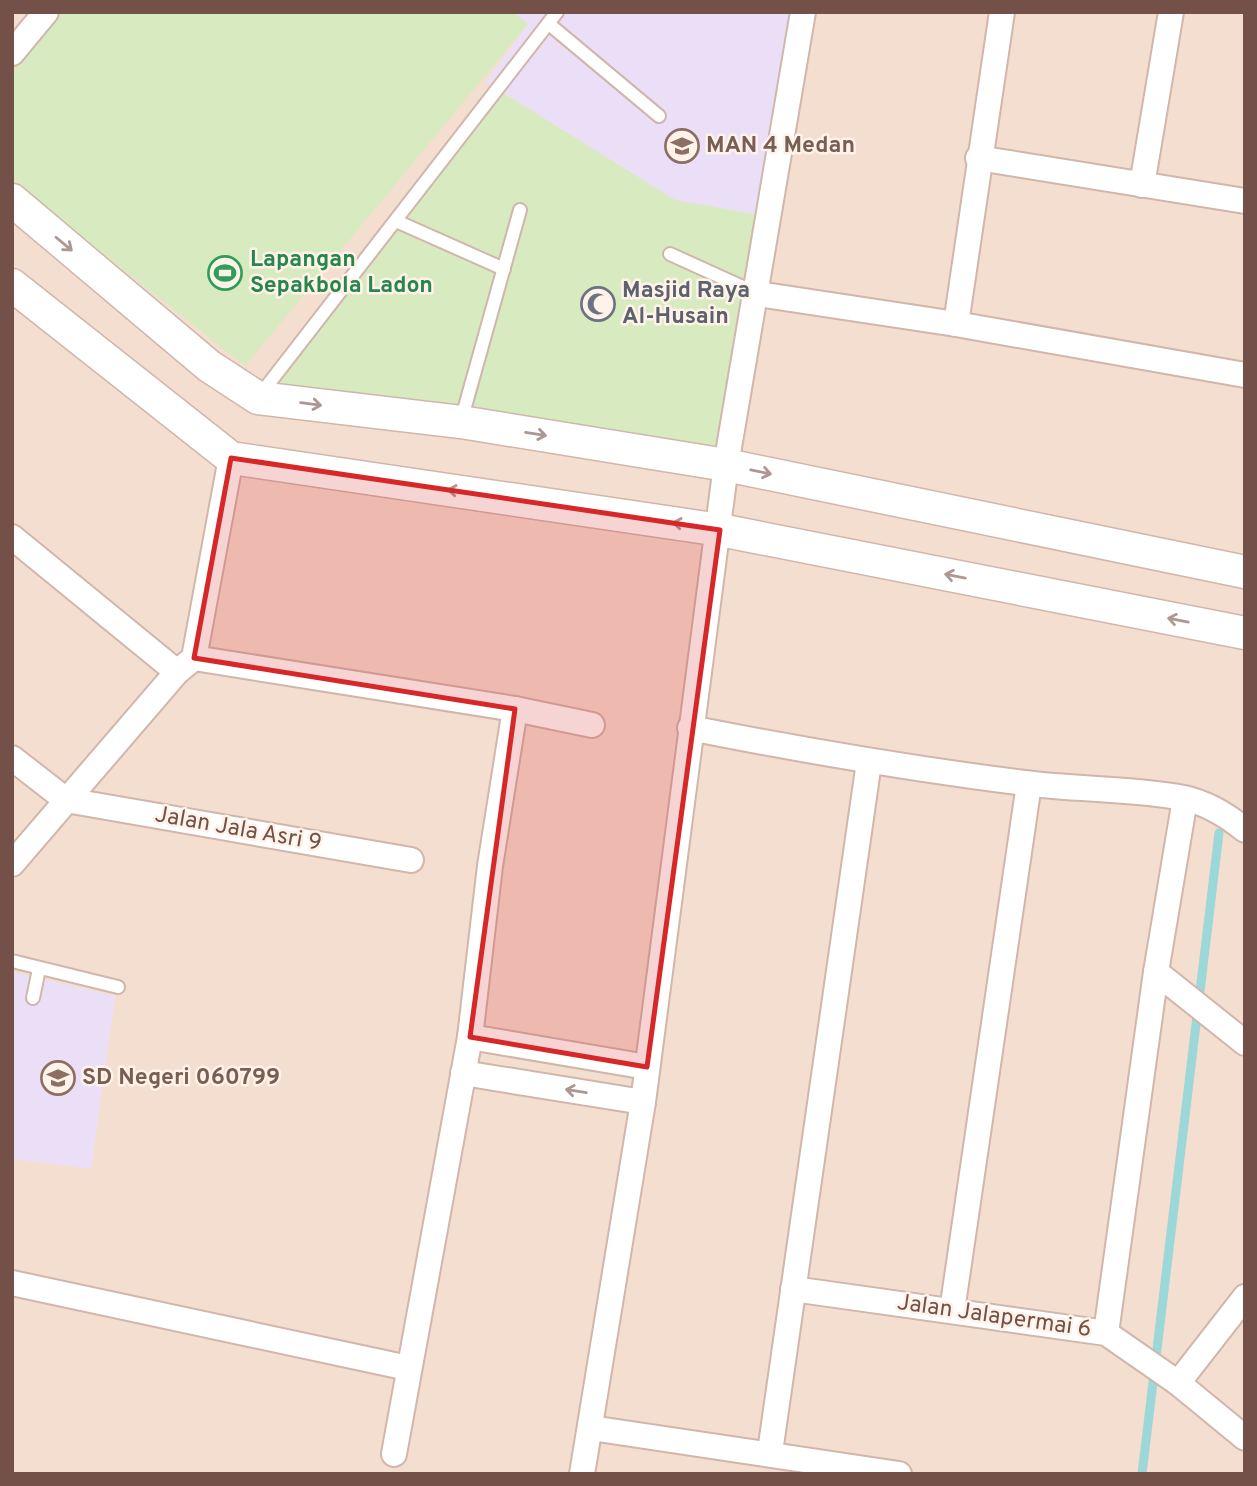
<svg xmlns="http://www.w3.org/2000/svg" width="1257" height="1486" viewBox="0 0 1257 1486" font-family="Overpass,sans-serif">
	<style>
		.residential { fill: #f4ded0 }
		.education { fill: #ebdff8 }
		.park { fill: #d8eac0 }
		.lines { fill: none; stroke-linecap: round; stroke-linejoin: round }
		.stream { stroke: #9cd8d8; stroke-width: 9 }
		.service-casing { stroke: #d0b6ab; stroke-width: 16 }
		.minor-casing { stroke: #d0b6ab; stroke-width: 28 }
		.tertiary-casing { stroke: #d0b6ab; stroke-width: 35 }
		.service { stroke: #fff; stroke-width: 12 }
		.minor { stroke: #fff; stroke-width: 24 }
		.tertiary { stroke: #fff; stroke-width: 32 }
		.oneway { stroke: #ac9791 }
		.marked { fill: #d62828; fill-opacity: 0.2; stroke: #d62828; stroke-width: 5; stroke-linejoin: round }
		.labels { text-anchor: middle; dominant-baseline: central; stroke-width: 5; stroke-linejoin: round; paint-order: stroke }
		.education-label { font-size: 23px; font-weight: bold; fill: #785e54; stroke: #fff2e8; text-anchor: start }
		.leisure-label { font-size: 23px; font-weight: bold; fill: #27864d; stroke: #fff2e8; text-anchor: start }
		.worship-label { font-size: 23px; font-weight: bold; fill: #5b616d; stroke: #fff2e8; text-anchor: start }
		.street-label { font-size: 23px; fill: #745148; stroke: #fff2e8 }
	</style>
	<rect width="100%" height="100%" fill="#fceee2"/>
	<rect class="residential" x="12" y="12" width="1233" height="1462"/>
	<g class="education">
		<path d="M512,12H795L764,216L675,200L486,82L528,24Z"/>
		<path d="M12,972L115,996L91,1169L12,1159Z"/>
	</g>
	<g class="park">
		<path d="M62,12H513L528,24L245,366L12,181V71Z"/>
		<path d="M503,93L675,200L764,216L718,457L275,385Z"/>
	</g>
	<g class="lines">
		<path class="stream" d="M1142,1474L1219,833"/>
		<g class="service-casing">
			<g id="service">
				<path d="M549,24L659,116"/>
				<path d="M396,221L504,269"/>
				<path d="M670,254L758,294"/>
				<path d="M260,395L557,12"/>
				<path d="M461,421L520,210"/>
				<path d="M12,961L118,987"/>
				<path d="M33,998L39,969"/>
			</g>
		</g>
		<g class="minor-casing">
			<g id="minor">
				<path d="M12,53L46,12"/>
				<path d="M978,158L1245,201"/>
				<path d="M1142,185L1171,12"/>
				<path d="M758,294L956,324L1245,375"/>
				<path d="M956,324L1002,12"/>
				<path d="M12,537L177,672"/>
				<path d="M194,658L515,709L490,866L470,1037L394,1454"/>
				<path d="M515,709L592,725"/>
				<path d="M690,728C801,750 912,769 1025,783C1077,790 1133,788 1184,798C1206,803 1228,816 1245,830"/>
				<path d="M12,758L66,800L411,860"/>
				<path d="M12,864L177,672L194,658L231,458"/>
				<path d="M1156,972L1245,1043"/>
				<path d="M470,1037L647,1067"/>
				<path d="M463,1073L643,1102"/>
				<path d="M12,1283L408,1368"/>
				<path d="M793,1289L1106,1333L1178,1383L1245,1438"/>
				<path d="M952,1311L1029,784"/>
				<path d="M1106,1333L1156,972L1185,799"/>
				<path d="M1178,1383L1245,1297"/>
				<path d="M591,1428L899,1474"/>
				<path d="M770,1452L869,762"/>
				<path d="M582,1474L643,1102L726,465L803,12"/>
			</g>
		</g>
		<g class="tertiary-casing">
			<g id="tertiary">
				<path d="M12,200L209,366L258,398L461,422L726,465L1245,572"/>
				<path d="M12,285L231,458L720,530L1245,633"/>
			</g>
		</g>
		<use href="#service" class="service"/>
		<use href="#minor" class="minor"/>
		<use href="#tertiary" class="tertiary"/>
	</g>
	<defs><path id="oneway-shaft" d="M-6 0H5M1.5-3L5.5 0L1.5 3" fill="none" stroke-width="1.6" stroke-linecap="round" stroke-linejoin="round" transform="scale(1.75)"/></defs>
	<g class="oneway">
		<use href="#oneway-shaft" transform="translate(64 244) rotate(40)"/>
		<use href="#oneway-shaft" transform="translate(311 404) rotate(7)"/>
		<use href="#oneway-shaft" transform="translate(536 434) rotate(9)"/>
		<use href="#oneway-shaft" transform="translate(761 472) rotate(12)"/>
		<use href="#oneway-shaft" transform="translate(458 491) rotate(-172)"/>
		<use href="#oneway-shaft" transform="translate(683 524) rotate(-172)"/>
		<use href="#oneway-shaft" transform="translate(955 576) rotate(-169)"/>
		<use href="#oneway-shaft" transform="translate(1178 620) rotate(-169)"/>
		<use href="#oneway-shaft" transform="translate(576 1091) rotate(-171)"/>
	</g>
	<path class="marked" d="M231,458L720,530L647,1067L470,1037L515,709L194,658Z"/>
	<defs>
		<g id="school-ring" transform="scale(1.75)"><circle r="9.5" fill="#fff2e8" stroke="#8d6e63" stroke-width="1.5"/><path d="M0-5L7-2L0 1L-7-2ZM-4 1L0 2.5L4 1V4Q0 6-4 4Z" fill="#8d6e63"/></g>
		<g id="stadium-ring" transform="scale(1.75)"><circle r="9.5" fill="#fff2e8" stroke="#2e9e5b" stroke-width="1.5"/><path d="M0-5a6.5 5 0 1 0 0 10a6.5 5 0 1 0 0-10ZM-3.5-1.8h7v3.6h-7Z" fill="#2e9e5b"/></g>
		<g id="mosque-ring" transform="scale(1.75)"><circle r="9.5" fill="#fff2e8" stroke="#6b7280" stroke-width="1.5"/><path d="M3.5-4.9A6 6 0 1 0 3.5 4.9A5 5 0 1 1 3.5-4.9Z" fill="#6b7280"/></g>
	</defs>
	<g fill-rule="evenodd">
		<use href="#school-ring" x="682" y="146"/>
		<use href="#stadium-ring" x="225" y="273"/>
		<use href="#mosque-ring" x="598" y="304"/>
		<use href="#school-ring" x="58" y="1078"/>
	</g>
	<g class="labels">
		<g class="education-label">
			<text x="706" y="146">MAN 4 Medan</text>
			<text x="82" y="1078">SD Negeri 060799</text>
		</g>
		<g class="leisure-label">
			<text x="250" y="260">Lapangan<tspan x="250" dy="26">Sepakbola Ladon</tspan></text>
		</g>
		<g class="worship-label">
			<text x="622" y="291">Masjid Raya<tspan x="622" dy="26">Al-Husain</tspan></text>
		</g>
		<g class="street-label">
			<text transform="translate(238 830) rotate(10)">Jalan Jala Asri 9</text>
			<text transform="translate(994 1317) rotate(8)">Jalan Jalapermai 6</text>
		</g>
	</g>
	<rect width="1257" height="1486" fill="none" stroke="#745148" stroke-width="28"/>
</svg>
